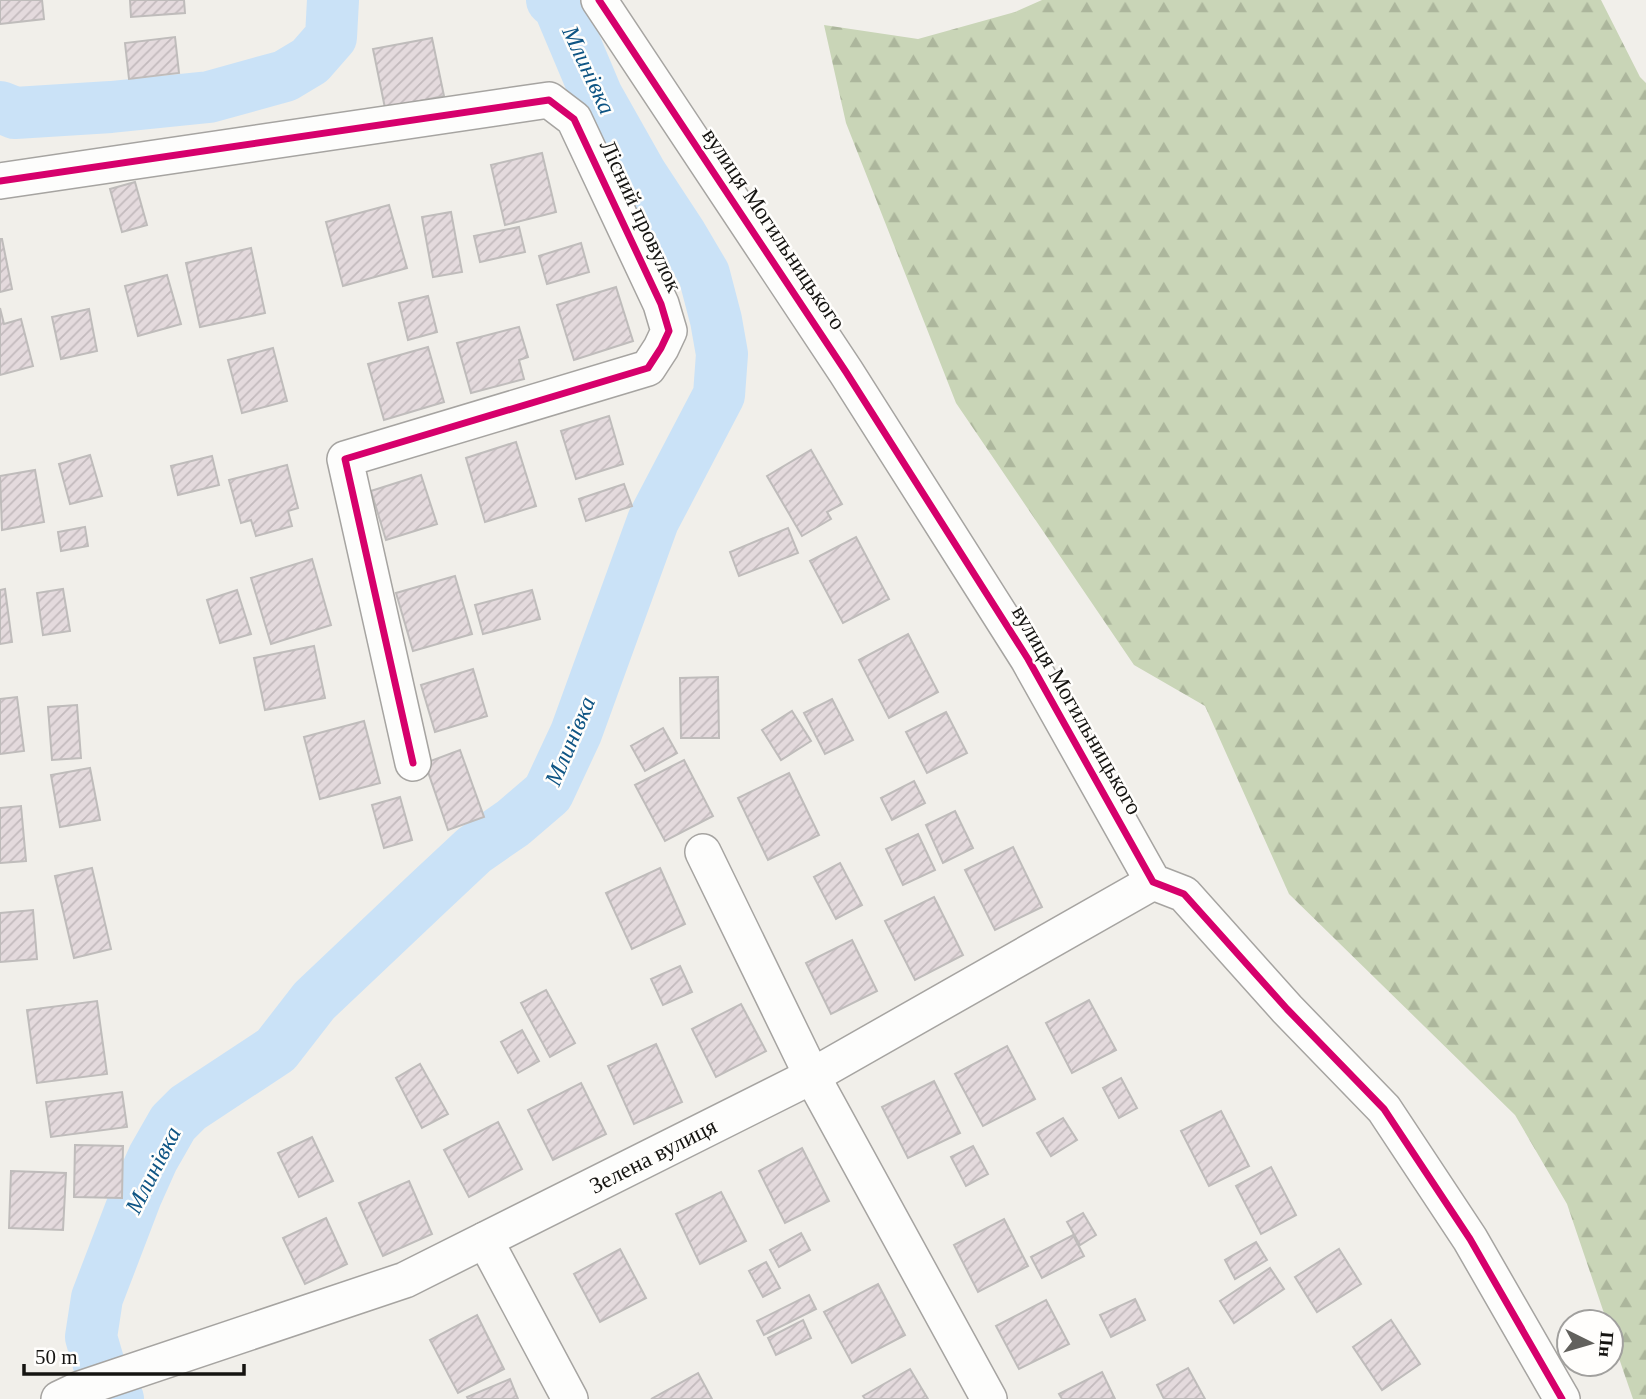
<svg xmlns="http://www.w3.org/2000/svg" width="1646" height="1399" viewBox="0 0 1646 1399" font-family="Georgia,serif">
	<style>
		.forest { fill: url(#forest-firs) }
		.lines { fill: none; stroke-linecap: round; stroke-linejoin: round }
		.river { stroke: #cae2f7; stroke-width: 52 }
		.building { fill: url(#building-hatch); stroke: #bfbcbb; stroke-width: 2 }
		.minor-casing { stroke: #a6a4a1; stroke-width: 38 }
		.minor { stroke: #fdfdfc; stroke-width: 35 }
		.cycleway-casing { stroke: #fffefc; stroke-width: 11 }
		.cycleway { stroke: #d6006c; stroke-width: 7 }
		.labels { text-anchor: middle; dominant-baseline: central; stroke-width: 5; stroke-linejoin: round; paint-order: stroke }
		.street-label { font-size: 23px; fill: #151411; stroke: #fffefc }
		.water-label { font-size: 24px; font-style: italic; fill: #0f5584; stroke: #fffefc }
	</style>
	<defs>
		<pattern id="forest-firs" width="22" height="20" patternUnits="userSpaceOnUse" patternTransform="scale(1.75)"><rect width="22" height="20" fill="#c9d5b7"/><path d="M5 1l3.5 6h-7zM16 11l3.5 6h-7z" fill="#acb69c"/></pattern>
		<pattern id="building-hatch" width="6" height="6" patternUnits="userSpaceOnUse" patternTransform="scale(1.75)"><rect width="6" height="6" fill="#e4dadd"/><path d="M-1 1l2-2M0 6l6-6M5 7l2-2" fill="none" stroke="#c3babd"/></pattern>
	</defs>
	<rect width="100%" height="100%" fill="#f1efea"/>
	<path class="forest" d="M1042,0H1601L1640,77L1646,83V1399H1633L1611,1335V1322H1607L1567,1204L1515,1115L1289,894L1205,706L1134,665L956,403L846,123L824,25L918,39L1015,12Z"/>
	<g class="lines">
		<g class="river">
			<path d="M0,107L15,113L111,107L209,97L285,76L310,61L331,37L333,0"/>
			<path d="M118,1399L100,1368L91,1337L97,1298L136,1196L153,1158L173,1123L188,1108L276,1050L314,1001L427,894L474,850L513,823L548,793L576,733L653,521L719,395L722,354L716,320L704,274L681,235L641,174L597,96L559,6L552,0"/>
		</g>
	</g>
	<g class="building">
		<path d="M0,0H42L44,19L0,24Z"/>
		<path d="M130,0H184L185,13L131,17Z"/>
		<path d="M175,37L179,73L129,79L125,43Z"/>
		<path d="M432,38L444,96L385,108L373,49Z"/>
		<path d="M542,153L556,212L505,225L491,165Z"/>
		<path d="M135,182L147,225L122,232L110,189Z"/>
		<path d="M389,205L407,268L343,286L326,222Z"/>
		<path d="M451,212L462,272L433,277L422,217Z"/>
		<path d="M519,227L525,252L480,262L474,236Z"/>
		<path d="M0,239H2L12,289L0,292Z"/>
		<path d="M581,243L589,272L547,284L539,256Z"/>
		<path d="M251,248L265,313L200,327L186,263Z"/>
		<path d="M167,275L181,324L138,336L125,286Z"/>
		<path d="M616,287L633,341L574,360L557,305Z"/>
		<path d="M428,296L437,332L408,340L399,303Z"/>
		<path d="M0,308L4,324L21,319L33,366L0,375Z"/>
		<path d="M89,309L97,351L61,359L52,317Z"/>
		<path d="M519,327L528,357L519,360L524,379L471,393L457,343Z"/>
		<path d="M428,347L444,402L384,420L368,364Z"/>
		<path d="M273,348L287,401L242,413L228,360Z"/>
		<path d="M609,416L623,464L576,479L561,431Z"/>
		<path d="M516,442L536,506L485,522L466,458Z"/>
		<path d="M811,450L842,504L827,512L831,519L802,536L767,476Z"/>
		<path d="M90,455L102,496L70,504L59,464Z"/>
		<path d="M212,456L219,485L178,495L171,466Z"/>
		<path d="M287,465L298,508L288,511L292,526L256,536L251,520L241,523L229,480Z"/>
		<path d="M35,470L44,522L2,530L0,476Z"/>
		<path d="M421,475L437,524L386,540L371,491Z"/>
		<path d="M624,484L632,506L586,521L579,499Z"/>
		<path d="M85,527L88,546L61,551L58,532Z"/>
		<path d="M788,528L798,553L739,576L730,552Z"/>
		<path d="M856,537L889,599L843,623L810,561Z"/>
		<path d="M312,559L331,625L271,644L251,578Z"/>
		<path d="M455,576L472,634L413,651L396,593Z"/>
		<path d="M5,589L12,642L0,644V590Z"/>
		<path d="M63,589L70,631L43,635L37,593Z"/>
		<path d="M237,590L251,634L220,643L207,600Z"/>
		<path d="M532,590L540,619L483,634L475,605Z"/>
		<path d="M908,634L938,692L889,718L859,660Z"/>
		<path d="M314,646L325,698L265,710L254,658Z"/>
		<path d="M473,669L487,716L435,732L421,685Z"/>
		<path d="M718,677L719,738H681L680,678Z"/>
		<path d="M17,697L24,751L0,754V699Z"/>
		<path d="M832,699L853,740L825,754L804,713Z"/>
		<path d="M77,705L81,758L52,760L48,707Z"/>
		<path d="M792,711L811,741L781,760L762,730Z"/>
		<path d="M946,712L967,753L927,773L906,732Z"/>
		<path d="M364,721L380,783L320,799L304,737Z"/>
		<path d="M663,728L677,753L645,771L631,746Z"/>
		<path d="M460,750L484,817L448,830L425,763Z"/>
		<path d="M684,760L713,816L665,841L635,785Z"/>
		<path d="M90,768L100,820L60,827L51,775Z"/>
		<path d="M789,773L819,835L768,860L738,798Z"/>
		<path d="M914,781L925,803L892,820L881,798Z"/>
		<path d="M400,797L412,840L384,848L372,805Z"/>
		<path d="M21,806L26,861L0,863V808Z"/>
		<path d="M955,811L973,848L943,863L926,825Z"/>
		<path d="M918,834L935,870L903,885L886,849Z"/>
		<path d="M1013,847L1042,907L995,930L965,870Z"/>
		<path d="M840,863L862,905L836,919L814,877Z"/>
		<path d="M92,868L111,949L74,958L55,876Z"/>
		<path d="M660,868L685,924L632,949L606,893Z"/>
		<path d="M934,897L963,955L915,980L885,921Z"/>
		<path d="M33,910L37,959L0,962V913Z"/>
		<path d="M852,940L877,991L831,1014L806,963Z"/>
		<path d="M680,966L692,992L663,1005L651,979Z"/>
		<path d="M546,990L575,1043L550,1057L521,1003Z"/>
		<path d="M1089,1000L1116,1050L1072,1073L1046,1023Z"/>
		<path d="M97,1001L107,1074L37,1083L27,1010Z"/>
		<path d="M741,1004L766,1051L716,1077L692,1029Z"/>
		<path d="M522,1030L539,1061L518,1073L501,1042Z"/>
		<path d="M656,1044L682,1102L634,1124L608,1066Z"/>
		<path d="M1007,1046L1035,1099L983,1126L955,1074Z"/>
		<path d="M420,1064L448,1114L422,1128L396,1078Z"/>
		<path d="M1121,1078L1137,1108L1119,1118L1103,1088Z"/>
		<path d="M934,1081L960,1133L908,1158L882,1107Z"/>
		<path d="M581,1083L606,1134L553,1160L528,1110Z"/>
		<path d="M122,1092L127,1127L51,1137L46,1102Z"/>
		<path d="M1221,1111L1249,1166L1209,1186L1181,1131Z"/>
		<path d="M1063,1118L1077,1140L1051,1156L1037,1133Z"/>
		<path d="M498,1122L522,1169L469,1197L444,1150Z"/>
		<path d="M312,1137L333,1181L299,1197L278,1153Z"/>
		<path d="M75,1145L123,1146L122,1198L74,1197Z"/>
		<path d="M973,1146L988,1174L966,1186L951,1157Z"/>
		<path d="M802,1148L829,1201L785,1223L759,1171Z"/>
		<path d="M1271,1167L1296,1215L1261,1234L1236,1186Z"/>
		<path d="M11,1171L66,1173L63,1230L9,1228Z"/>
		<path d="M409,1181L432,1234L383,1256L359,1203Z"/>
		<path d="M721,1192L746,1241L700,1264L676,1214Z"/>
		<path d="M1083,1213L1096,1235L1080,1245L1067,1222Z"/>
		<path d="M326,1218L347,1264L305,1284L283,1238Z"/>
		<path d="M1004,1219L1028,1266L978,1292L954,1245Z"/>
		<path d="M801,1233L810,1250L779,1267L770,1250Z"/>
		<path d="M1073,1235L1084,1256L1042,1278L1031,1257Z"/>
		<path d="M1256,1242L1267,1260L1235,1279L1225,1260Z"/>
		<path d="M620,1249L646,1298L600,1322L574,1274Z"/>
		<path d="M1339,1249L1361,1284L1317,1312L1295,1277Z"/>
		<path d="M766,1262L780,1288L763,1297L749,1271Z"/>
		<path d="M1270,1268L1284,1289L1234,1323L1220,1301Z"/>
		<path d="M878,1284L905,1335L852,1363L824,1312Z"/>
		<path d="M809,1295L816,1309L764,1335L757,1321Z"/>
		<path d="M1135,1299L1145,1320L1111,1337L1100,1315Z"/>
		<path d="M1046,1300L1069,1344L1019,1369L996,1326Z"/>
		<path d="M477,1315L504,1369L458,1393L430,1340Z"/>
		<path d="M803,1320L811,1338L776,1355L768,1338Z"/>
		<path d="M1391,1320L1420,1364L1382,1390L1353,1347Z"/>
		<path d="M1188,1368L1205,1399H1164L1157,1385Z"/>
		<path d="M910,1369L928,1399H865L863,1396Z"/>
		<path d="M1102,1372L1115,1399H1062L1059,1394Z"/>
		<path d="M698,1373L712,1399H651Z"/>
		<path d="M510,1379L518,1399H468L467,1397Z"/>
	</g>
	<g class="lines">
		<g class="minor-casing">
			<g id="minor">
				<path d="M599,0L846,372L1028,659L1153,882L1184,894L1287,1009L1384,1109L1470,1239L1562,1399"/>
				<path d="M0,181L549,100L574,119L661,304L669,331L661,348L648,368L345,459L413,763"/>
				<path d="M703,852L812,1076L989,1399"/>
				<path d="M485,1240L570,1399"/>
				<path d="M59,1399L80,1389L405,1280L812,1076L1153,882"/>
			</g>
		</g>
		<use href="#minor" class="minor"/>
		<g class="cycleway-casing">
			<g id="cycleway">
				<path d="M599,0L846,372L1028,659L1153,882L1184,894L1287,1009L1384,1109L1470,1239L1562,1399"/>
				<path d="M0,181L549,100L574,119L661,304L669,331L661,348L648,368L345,459L413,763"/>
			</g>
		</g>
		<use href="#cycleway" class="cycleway"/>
	</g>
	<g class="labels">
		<g class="street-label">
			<text transform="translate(641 216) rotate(65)">Лісний провулок</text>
			<text transform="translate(774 229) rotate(56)">вулиця Могильницького</text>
			<text transform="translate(1077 710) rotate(60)">вулиця Могильницького</text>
			<text transform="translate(653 1156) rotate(-27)">Зелена вулиця</text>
		</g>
		<g class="water-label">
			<text transform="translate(589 70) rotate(65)">Млинівка</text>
			<text transform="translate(570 741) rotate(-67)">Млинівка</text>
			<text transform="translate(153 1170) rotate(-63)">Млинівка</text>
		</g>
	</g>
	<g transform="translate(1590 1343) rotate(95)"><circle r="33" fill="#fffefc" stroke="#a1a09e" stroke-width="2"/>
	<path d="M0-5L12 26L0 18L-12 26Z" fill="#62615d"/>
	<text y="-10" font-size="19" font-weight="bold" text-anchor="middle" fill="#151411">Пн</text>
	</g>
	<path d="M24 1364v10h220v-10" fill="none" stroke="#151411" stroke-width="3.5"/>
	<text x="35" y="1364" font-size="21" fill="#151411" stroke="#fffefc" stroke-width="5" paint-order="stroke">50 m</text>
</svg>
